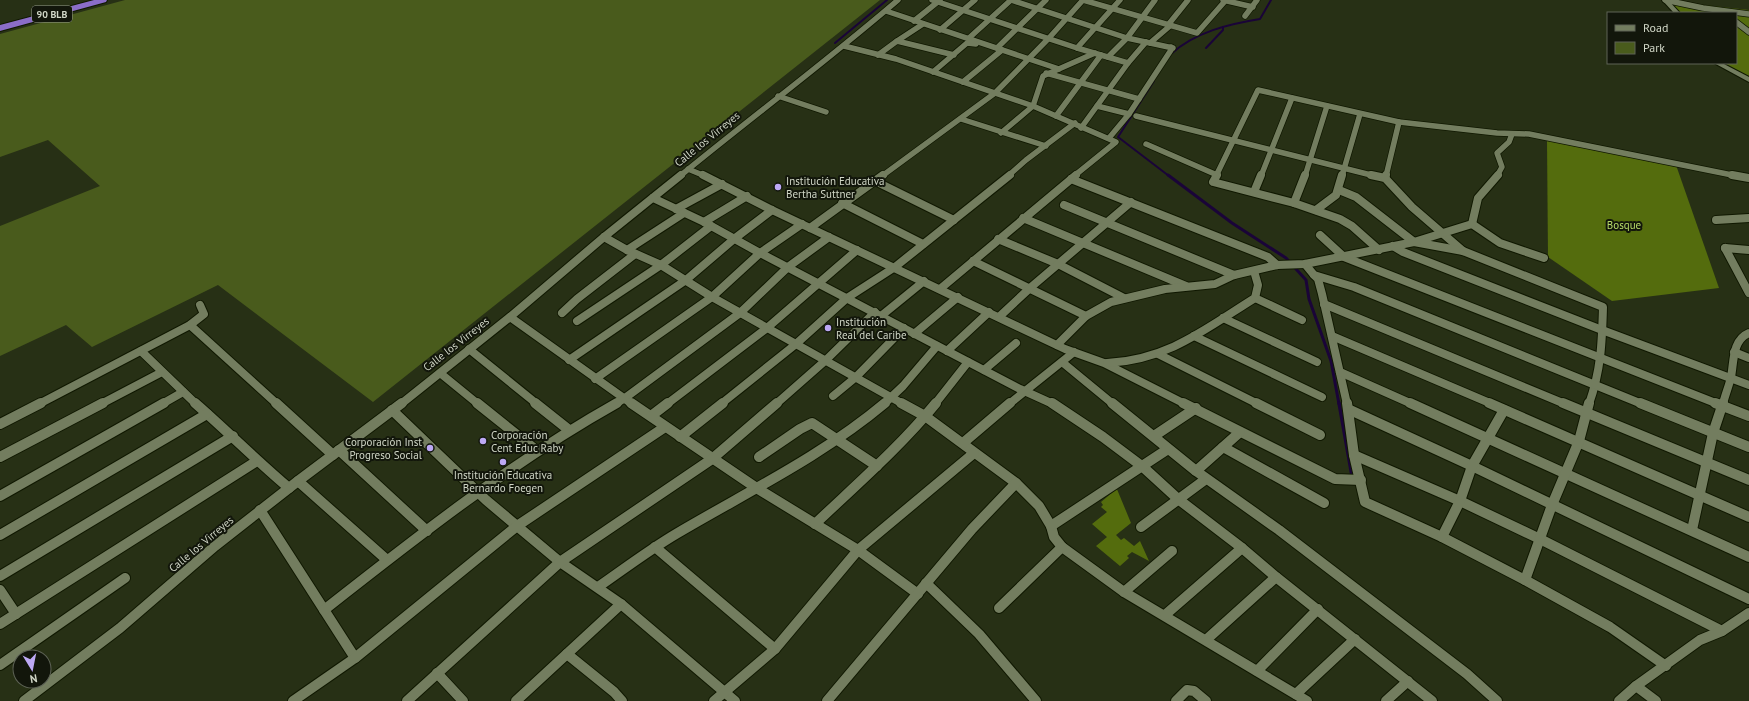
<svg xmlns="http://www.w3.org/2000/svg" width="1749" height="701" viewBox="0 0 1749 701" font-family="'PT Sans',sans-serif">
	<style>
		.green { fill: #495b1c }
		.forest { fill: #546c0d }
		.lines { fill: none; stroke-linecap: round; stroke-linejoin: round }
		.stream-far2 { stroke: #1a0438; stroke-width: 2 }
		.stream-far1 { stroke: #1a0438; stroke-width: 3 }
		.stream { stroke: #1a0438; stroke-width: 3.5 }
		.minor-far2-casing { stroke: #101801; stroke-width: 7 }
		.minor-far1-casing { stroke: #101801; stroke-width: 10 }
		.minor-casing { stroke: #101801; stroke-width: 12 }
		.tertiary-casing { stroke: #101801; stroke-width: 2 }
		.trunk-casing { stroke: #101801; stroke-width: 2 }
		.minor-far2 { stroke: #737d5f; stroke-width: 5.5 }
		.minor-far1 { stroke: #737d5f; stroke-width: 8 }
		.minor { stroke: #737d5f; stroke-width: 10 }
		.tertiary { fill: #737d5f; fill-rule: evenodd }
		.trunk { fill: #8b6dc8; fill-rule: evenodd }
		.poi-dot { fill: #bda9f5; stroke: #12160b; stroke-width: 1.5 }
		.labels { text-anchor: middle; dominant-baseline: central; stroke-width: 4; stroke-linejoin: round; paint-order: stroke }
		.shield { fill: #12160b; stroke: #979c8e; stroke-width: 1 }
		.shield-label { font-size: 10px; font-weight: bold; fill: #d0d6c6 }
		.street-label { font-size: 11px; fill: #d0d6c6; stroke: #12160b }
		.poi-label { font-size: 11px; fill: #d0d6c6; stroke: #12160b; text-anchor: start }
		.park-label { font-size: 11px; fill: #b6da68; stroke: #12160b }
	</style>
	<rect width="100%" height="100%" fill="#273015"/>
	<path class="green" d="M125,0H880L373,402L218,285L92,347L66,325L0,356V226L100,186L48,140L0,157V34Z"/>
	<g class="forest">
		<path d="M1668,1L1749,10V79L1719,63H1736V13H1678Z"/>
		<path d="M1547,140L1676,165L1719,288L1612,301L1548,257Z"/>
		<path d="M1114,482L1131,523L1116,535L1121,540L1124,538L1134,546L1140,541L1149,561L1132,552L1127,556L1129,558L1120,566L1096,546L1107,537L1092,524L1107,512L1101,507L1103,505L1101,502L1114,491L1109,487Z"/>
	</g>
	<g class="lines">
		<g class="stream-far2">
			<path d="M835,43L887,0"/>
			<path d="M1206,48L1223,30V27"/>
			<path d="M1171,54C1195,32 1229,24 1260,19L1271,0"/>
			<path d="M1154,81L1118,137L1169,176"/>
		</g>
		<path class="stream-far1" d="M1168,175L1232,223L1286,258L1306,280L1309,299L1331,361L1339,404"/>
		<path class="stream" d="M1339,403L1352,476"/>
		<g class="minor-far2-casing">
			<g id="minor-far2">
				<path d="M932,0L1077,48L1128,63"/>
				<path d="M1011,0L1127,38L1173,48"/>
				<path d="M1083,0L1197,33L1226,0"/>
				<path d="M1223,0L1253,7"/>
				<path d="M1665,0L1703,8L1749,14"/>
				<path d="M886,11L1059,69"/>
				<path d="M1245,16L1257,0"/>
				<path d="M914,21L940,0"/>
				<path d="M1736,22L1749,32"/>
				<path d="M1168,25L1188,0"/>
				<path d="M940,30L975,0"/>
				<path d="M969,38L1011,0"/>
				<path d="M897,41L923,24"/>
				<path d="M1150,43L1171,25"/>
				<path d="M844,46L896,59L1033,106L1116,142L1074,176"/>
				<path d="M997,48L1046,0"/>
				<path d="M1077,48L1120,0"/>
				<path d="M878,55L897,41L954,55"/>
				<path d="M1108,57L1127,38L1155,0"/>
				<path d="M933,72L967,43L976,44"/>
				<path d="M1046,73L1139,99"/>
				<path d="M963,82L1002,50"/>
				<path d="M778,96L826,112"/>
				<path d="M1097,106L1129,114"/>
				<path d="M1056,116L1101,55"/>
				<path d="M1136,116L1375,176"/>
				<path d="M961,119L1046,146"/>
				<path d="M1081,128L1128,63L1146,42"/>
				<path d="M1001,133L1033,106L1043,76L1095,53"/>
				<path d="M1109,138L1129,114L1171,50V47"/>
				<path d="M1146,144L1217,175"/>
				<path d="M688,169L705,176"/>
				<path d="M680,176C752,117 827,61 898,0"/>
				<path d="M882,176L995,93L1049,38L1083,0"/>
				<path d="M1008,176L1026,160L1075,123"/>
				<path d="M1216,176L1258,90L1399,122L1497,133L1529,134L1737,176"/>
				<path d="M1261,176L1292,98"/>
				<path d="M1305,176L1327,106"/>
				<path d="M1342,176L1360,114"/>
				<path d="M1386,176L1399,122"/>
				<path d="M1497,176L1502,167L1497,153L1509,142L1512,134"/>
			</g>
		</g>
		<g class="minor-far1-casing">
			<g id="minor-far1">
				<path d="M703,175L772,210L1065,349L1104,363L1185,404"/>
				<path d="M1217,175L1213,182L1294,203L1340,219L1352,226L1379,250"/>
				<path d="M1371,175L1385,178L1412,207L1463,251"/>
				<path d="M1732,175L1749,178"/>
				<path d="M1385,178L1386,175"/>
				<path d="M1071,179L1268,257L1277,265"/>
				<path d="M875,181L954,220"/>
				<path d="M1339,190L1356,197L1414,242L1463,251L1603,307C1602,343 1601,370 1589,404"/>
				<path d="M1254,192L1261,175"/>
				<path d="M653,198L704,222L760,253L1020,389L1053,404"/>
				<path d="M842,203L923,244"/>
				<path d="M1294,203L1305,175"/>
				<path d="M1064,205L1234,275"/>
				<path d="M676,209L722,184"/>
				<path d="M1316,210L1336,195L1342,175"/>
				<path d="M1023,218L1186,286"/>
				<path d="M1716,220L1749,218"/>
				<path d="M704,222L747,196"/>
				<path d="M1472,224L1500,243L1544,258"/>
				<path d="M810,228L883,175"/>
				<path d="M1320,235L1344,257L1718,404"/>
				<path d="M604,237L627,250L661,265L712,297L903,404"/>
				<path d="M998,239L1058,264L1124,298"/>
				<path d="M1393,246L1403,252L1602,330L1749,385"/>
				<path d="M1725,248L1749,293"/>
				<path d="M1725,248L1749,250"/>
				<path d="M627,250L684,213"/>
				<path d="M973,261L1086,316"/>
				<path d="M1305,264L1314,275L1354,287L1642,404"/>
				<path d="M1314,275L1318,279L1322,294L1347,404"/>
				<path d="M940,289L1076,175"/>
				<path d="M1255,298L1302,320"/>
				<path d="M1324,304L1565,404"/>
				<path d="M562,313L577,299L635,254"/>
				<path d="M881,316L924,281"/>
				<path d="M510,317L632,404"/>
				<path d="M999,317L1030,288L1131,202"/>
				<path d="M1223,318L1317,362"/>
				<path d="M577,321L661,265L711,226"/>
				<path d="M190,325L277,404"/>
				<path d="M914,334L958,297"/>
				<path d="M1194,336L1322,397"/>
				<path d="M1332,336L1492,404"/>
				<path d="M1057,345L1086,316L1111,302L1165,289L1215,284L1234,275L1277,265L1305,264L1414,242L1472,224L1478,198L1498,175"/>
				<path d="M469,349L537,404"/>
				<path d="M141,351L196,404"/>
				<path d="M947,351L989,312"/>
				<path d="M1734,352L1749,358"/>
				<path d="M1158,354L1258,404"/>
				<path d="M569,360L686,280L734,239L772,210"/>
				<path d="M1062,362L1113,404"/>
				<path d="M1107,363C1168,360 1205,329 1255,298L1258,285L1254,271"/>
				<path d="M984,370L1016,343"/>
				<path d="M1340,372L1412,404"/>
				<path d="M440,373L478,404"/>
				<path d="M595,379L712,297L760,253L802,224"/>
				<path d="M833,396L856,377L904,328"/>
				<path d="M39,404L190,325L204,314L200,305"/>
				<path d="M101,404L162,372"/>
				<path d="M162,404L183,392"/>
				<path d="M401,404L510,317L604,237L681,175"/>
				<path d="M615,404L625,398L740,313L788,267L829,237"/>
				<path d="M667,404L767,328L857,250"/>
				<path d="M721,404L796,344L847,298L895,267L1010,175"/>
				<path d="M776,404L826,360L875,312"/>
				<path d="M884,404L903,386L937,346"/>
				<path d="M935,404L968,362"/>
				<path d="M1009,404L1074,352"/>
				<path d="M1723,404C1725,395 1729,386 1731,377C1734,362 1732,340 1749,333"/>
			</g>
		</g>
		<g class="minor-casing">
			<g id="minor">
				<path d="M195,403C227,431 257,461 289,488"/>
				<path d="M276,403L333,455"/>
				<path d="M477,403L537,451"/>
				<path d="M535,403L569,430"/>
				<path d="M631,403L758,489L858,550L918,594"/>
				<path d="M901,403L925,416L1016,483L1039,506L1051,526L1054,537L1062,547L1124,592L1307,701"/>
				<path d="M1052,403L1103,437L1143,467L1178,499L1242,548L1276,577L1432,701"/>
				<path d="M1112,403L1196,471L1279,530L1467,674L1497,701"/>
				<path d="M1183,403L1335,479L1361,480"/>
				<path d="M1256,403L1320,435"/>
				<path d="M1347,403L1354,455L1365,502L1442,537L1525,580L1610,627L1666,666"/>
				<path d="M1410,403L1749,557"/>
				<path d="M1489,403L1749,517"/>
				<path d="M1563,403L1749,480"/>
				<path d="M1640,403L1749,447"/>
				<path d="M1715,403L1749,416"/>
				<path d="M1348,409L1472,466L1749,599"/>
				<path d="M392,410L486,500L560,562L621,604L735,701"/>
				<path d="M651,416L668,403"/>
				<path d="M0,424L41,403"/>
				<path d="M1154,436L1196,408"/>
				<path d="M680,437L723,403"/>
				<path d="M963,443L1010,403"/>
				<path d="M1223,447L1324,503"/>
				<path d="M339,450L427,531"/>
				<path d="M1354,455L1460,501L1540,539L1722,631"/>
				<path d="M0,457L103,403"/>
				<path d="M759,457L800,429L812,423L877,466"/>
				<path d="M1196,471L1240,432"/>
				<path d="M298,481L387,560"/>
				<path d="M0,496L164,403"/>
				<path d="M260,510L355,658"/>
				<path d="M815,524C856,485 900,447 936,403"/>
				<path d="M1051,526L1168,449"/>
				<path d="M1141,527L1206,479"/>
				<path d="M1692,530L1713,433L1723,403"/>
				<path d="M0,535L207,414"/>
				<path d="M1442,537L1460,501L1472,466L1504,410"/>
				<path d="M655,547L775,649"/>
				<path d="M0,576L233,436"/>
				<path d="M1525,580L1552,505L1579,441L1589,403"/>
				<path d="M926,583L979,634L1036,701"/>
				<path d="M598,587C624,569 649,550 676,534C747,492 822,456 885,403"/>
				<path d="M0,590L16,614"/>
				<path d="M1124,592L1172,551"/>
				<path d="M999,608L1062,547"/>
				<path d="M324,610C418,536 512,462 617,403"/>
				<path d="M1165,615L1242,548"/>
				<path d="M0,624L257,461"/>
				<path d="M1206,640L1276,577"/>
				<path d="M567,654L614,692L622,701"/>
				<path d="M0,665L125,578"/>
				<path d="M1257,671L1318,609"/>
				<path d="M437,673L463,701"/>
				<path d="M1636,686L1656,701"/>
				<path d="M1296,694L1355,639"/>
				<path d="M24,701L120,628L215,546L298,481L402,403"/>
				<path d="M293,701L355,658L517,526L665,427"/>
				<path d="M407,701L560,562L712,459L777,403"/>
				<path d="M516,701L621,604"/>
				<path d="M714,701L775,649L858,550L974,453"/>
				<path d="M827,701L972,529L1016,483"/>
				<path d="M1176,701L1187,690L1194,691L1206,701"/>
				<path d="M1386,701L1408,681"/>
				<path d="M1619,701L1636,686L1700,640L1722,631L1749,613"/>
			</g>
		</g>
		<g class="tertiary-casing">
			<g id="tertiary">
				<path d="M1662,0H1668L1680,13H1674Z"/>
				<path d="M1714,63H1722L1749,77V82Z"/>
			</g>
		</g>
		<g class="trunk-casing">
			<path id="trunk" d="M94,0H107L106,2L0,31V25Z"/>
		</g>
		<use href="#minor-far2" class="minor-far2"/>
		<use href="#minor-far1" class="minor-far1"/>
		<use href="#minor" class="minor"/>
		<use href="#tertiary" class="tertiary"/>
		<use href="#trunk" class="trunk"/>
	</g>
	<g class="poi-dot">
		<circle cx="778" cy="187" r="4"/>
		<circle cx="828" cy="328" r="4"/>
		<circle cx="483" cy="441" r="4"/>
		<circle cx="430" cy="448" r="4"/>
		<circle cx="503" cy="462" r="4"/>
	</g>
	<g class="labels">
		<rect class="shield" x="32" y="6" width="40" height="16" rx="3"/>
		<g class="shield-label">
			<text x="52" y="14">90 BLB</text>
		</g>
		<g class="street-label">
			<text transform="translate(707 139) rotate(-39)">Calle los Virreyes</text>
			<text transform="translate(456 344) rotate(-38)">Calle los Virreyes</text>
			<text transform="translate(201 544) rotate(-40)">Calle los Virreyes</text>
		</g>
		<g class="poi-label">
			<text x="786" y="181">Institución Educativa<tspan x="786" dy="13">Bertha Suttner</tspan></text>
			<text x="836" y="322">Institución<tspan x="836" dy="13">Real del Caribe</tspan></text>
			<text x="491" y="435">Corporación<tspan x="491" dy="13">Cent Educ Raby</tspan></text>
			<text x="422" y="442" text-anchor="end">Corporación Inst<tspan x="422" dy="13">Progreso Social</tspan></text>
			<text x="503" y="475" text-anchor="middle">Institución Educativa<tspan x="503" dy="13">Bernardo Foegen</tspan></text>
		</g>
		<g class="park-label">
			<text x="1624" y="225">Bosque</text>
		</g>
	</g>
	<rect x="1607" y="12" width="130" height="52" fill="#12160b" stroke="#5e6356"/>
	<rect x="1615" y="25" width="20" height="6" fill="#737d5f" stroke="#5e6356"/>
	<text x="1643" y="32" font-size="12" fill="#d0d6c6">Road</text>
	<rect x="1615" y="42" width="20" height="12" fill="#495b1c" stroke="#5e6356"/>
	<text x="1643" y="52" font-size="12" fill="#d0d6c6">Park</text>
	<g transform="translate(32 669) rotate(170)"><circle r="19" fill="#12160b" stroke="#5e6356"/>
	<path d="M0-3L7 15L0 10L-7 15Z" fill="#bda9f5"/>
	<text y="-6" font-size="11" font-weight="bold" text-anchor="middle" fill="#d0d6c6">N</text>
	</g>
</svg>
